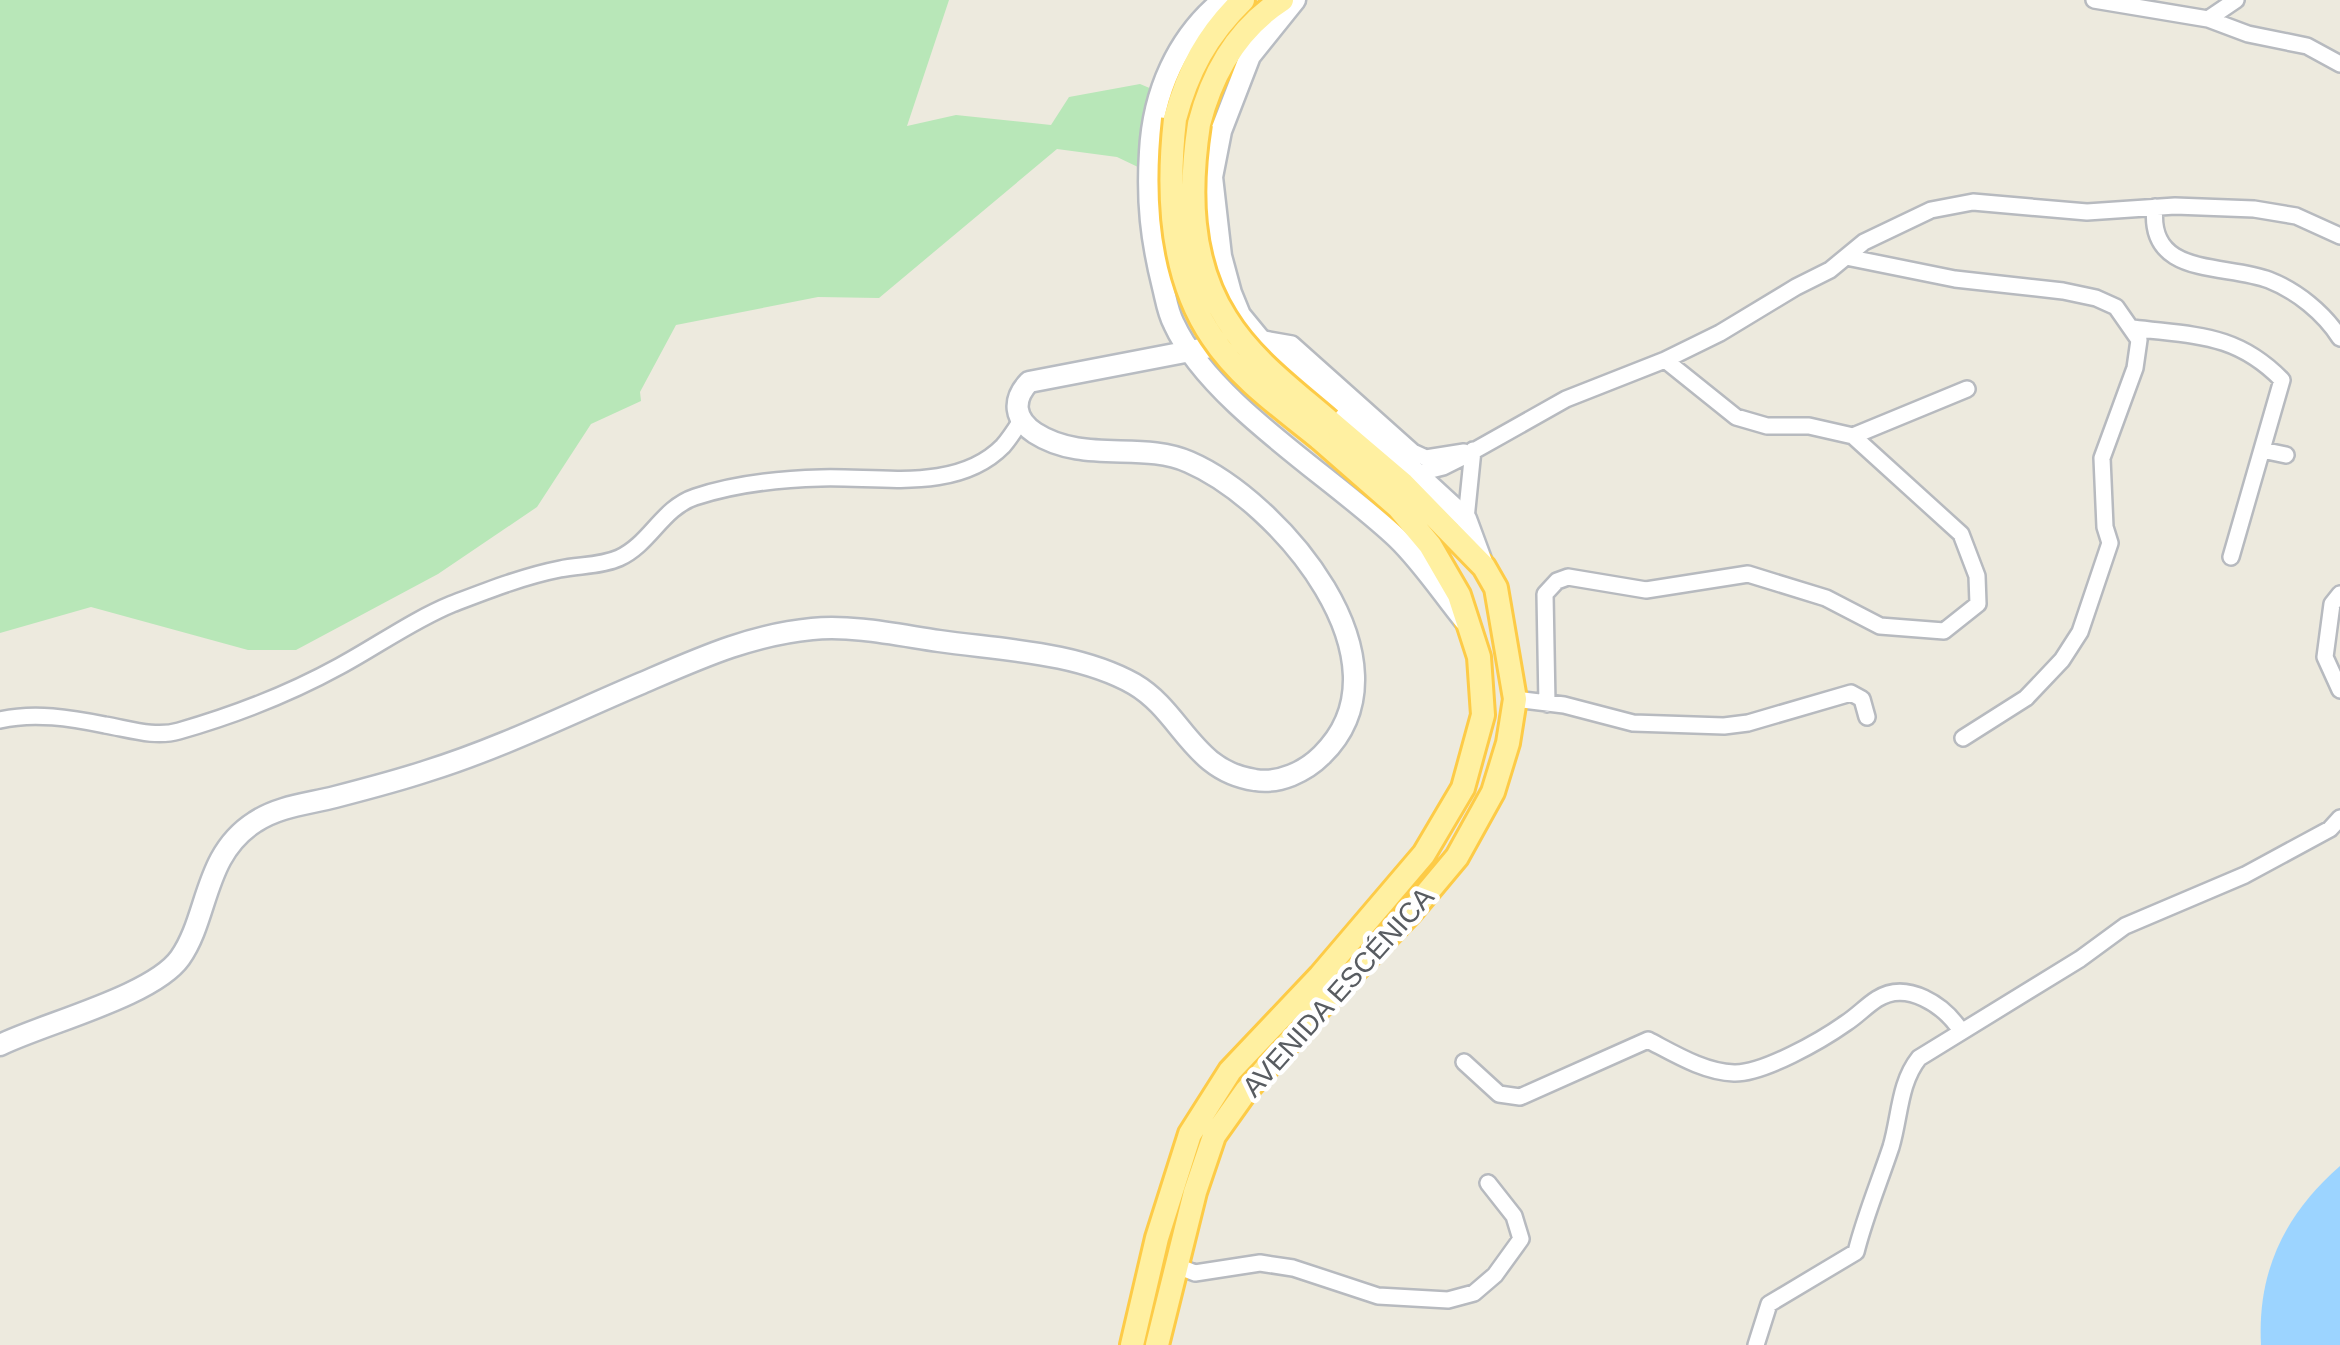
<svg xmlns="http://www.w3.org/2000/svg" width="2340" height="1345" font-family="Helvetica,sans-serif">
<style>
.green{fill:#b8e7b8}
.water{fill:#9cd4ff}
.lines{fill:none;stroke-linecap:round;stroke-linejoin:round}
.street-casing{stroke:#b7babf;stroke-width:20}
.secondary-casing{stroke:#b8bcc2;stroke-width:25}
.primary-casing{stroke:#fdcb47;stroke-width:28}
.street{stroke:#fff;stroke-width:15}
.secondary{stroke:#fff;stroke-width:20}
.primary{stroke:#fff0a1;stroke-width:22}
.primary-bridge-casing{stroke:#fdcb47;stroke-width:28;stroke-linecap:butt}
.primary-bridge{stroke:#fff0a1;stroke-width:22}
.labels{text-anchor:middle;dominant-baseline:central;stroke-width:9;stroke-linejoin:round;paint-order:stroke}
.street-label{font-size:28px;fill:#585c61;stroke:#fff}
</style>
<rect width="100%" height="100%" fill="#edeade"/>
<path class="green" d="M 0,0 L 949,0 L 907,126 L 956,115 L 1051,125 L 1069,97 L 1140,84 L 1171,97 L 1161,178 L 1117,157 L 1057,149 L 879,298 L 818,297 L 676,325 L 640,392 L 641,401 L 591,424 L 537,507 L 438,574 L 296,650 L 248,650 L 91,607 L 0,633 Z"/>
<path class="water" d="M 2340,1166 L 2340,1345 L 2261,1345 C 2257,1271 2285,1214 2340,1166 Z"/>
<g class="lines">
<defs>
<path id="street" d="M 2094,0 L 2208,19 L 2248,34 L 2307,46 L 2340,64
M 2208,19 L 2236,0
M 2155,207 C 2147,278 2225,263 2269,280 C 2297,291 2324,313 2340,338
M 1846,257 L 1955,279 L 2063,291 L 2096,298 L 2116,307 L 2139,340 L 2135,368 L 2102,458 L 2105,527 L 2110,543 L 2080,632 L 2062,660 L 2026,698 L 1963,738
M 2133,328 C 2195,336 2236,333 2282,380 L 2231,557
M 1258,338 L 1292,344 L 1413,452 L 1426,458 L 1464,452
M 1853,436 L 1967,389
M 2262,450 L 2286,455
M 1419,473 L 1443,467 L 1463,457 L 1566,399 L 1665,360 L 1720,333 L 1796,287 L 1830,270 L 1864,242 L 1931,210 L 1973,202 L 2087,212 L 2175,206 L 2254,209 L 2296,216 L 2340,236
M 1466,519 L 1473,450
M 2340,594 L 2332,604 L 2325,657 L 2340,690
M 1515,699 L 1564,705 L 1633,723 L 1724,726 L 1748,723 L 1851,693 L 1862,699 L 1867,717
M 1547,704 L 1545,594 L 1557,581 L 1568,577 L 1646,590 L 1748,574 L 1826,598 L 1880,626 L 1944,631 L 1978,604 L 1977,576 L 1961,534 L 1853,436 L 1809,426 L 1767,426 L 1736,417 L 1665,360
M 0,720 C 34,712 71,718 105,725 C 129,729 155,738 179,731 C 235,715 289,694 340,666 C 377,646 413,620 452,604 C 486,591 524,576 560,569 C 579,565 601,566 619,558 C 650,544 662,508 695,497 C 734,484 781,479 821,478 C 879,476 957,493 1003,446 C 1009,439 1015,430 1020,422
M 1464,1062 L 1499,1094 L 1520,1097 L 1648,1040 C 1675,1054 1704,1072 1734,1073 C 1763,1074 1822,1040 1846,1023 C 1857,1016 1866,1006 1877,999 C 1907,980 1944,1005 1961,1031
M 1177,1266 L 1195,1273 L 1260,1263 L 1293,1268 L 1378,1296 L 1448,1300 L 1474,1293 L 1495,1275 L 1521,1239 L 1514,1216 L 1488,1183
M 1756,1345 L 1769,1304 L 1856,1252 C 1865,1216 1879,1183 1891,1147 C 1900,1117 1899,1083 1919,1058 L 2080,959 L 2125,926 L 2245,875 L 2330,829 L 2340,818"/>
<path id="secondary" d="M 1223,0 C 1177,37 1153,93 1150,152 C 1147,202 1151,239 1163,287 C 1166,299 1168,313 1174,324 C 1210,403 1333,477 1397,538 C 1422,562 1443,594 1465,621
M 1295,0 L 1250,56 L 1221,131 L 1212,177 L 1221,256 L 1231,293 L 1240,315 L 1263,343 L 1329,393 L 1466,519 L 1483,565
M 0,1045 C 45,1023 153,996 180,958 C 209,917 203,855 255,822 C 279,806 308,804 335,797 C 366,789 397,781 427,771 C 501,748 571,713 642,683 C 700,658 750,635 812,629 C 853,625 898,635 939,641 C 1002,650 1077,652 1134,684 C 1182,712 1192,771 1255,780 C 1279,784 1305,772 1322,755 C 1417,662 1279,501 1189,462 C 1142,441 1083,464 1035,433 C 1014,419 1012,400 1029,382 L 1258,338"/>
<path id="primary" d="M 1175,119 C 1188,71 1207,35 1243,0
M 1199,124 C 1212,73 1237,29 1282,0
M 1132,1345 L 1157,1238 L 1190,1134 L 1230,1071 L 1320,976 L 1424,854 L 1463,788 L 1483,715 L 1479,657 L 1459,595 L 1430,545 L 1398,507 L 1319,438
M 1157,1345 L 1195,1192 L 1214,1136 L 1246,1091 L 1321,1006 L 1411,912 L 1457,857 L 1493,792 L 1508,743 L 1515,699 L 1496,588 L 1484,567 L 1403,484 L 1329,421"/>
</defs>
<use href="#street" class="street-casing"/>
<use href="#secondary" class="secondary-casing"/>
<use href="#primary" class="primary-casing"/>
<use href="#street" class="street"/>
<use href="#secondary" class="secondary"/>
<use href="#primary" class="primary"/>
<defs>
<path id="primary-bridge" d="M 1175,119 C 1167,191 1169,274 1212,337 C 1239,378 1282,408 1319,438
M 1199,124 C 1189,189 1189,260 1226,318 C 1251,359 1293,390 1329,421"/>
</defs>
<use href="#primary-bridge" class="primary-bridge-casing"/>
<use href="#primary-bridge" class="primary-bridge"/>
</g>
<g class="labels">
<g class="street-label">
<text transform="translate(1338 992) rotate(-48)">AVENIDA ESCÉNICA</text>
</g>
</g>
</svg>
